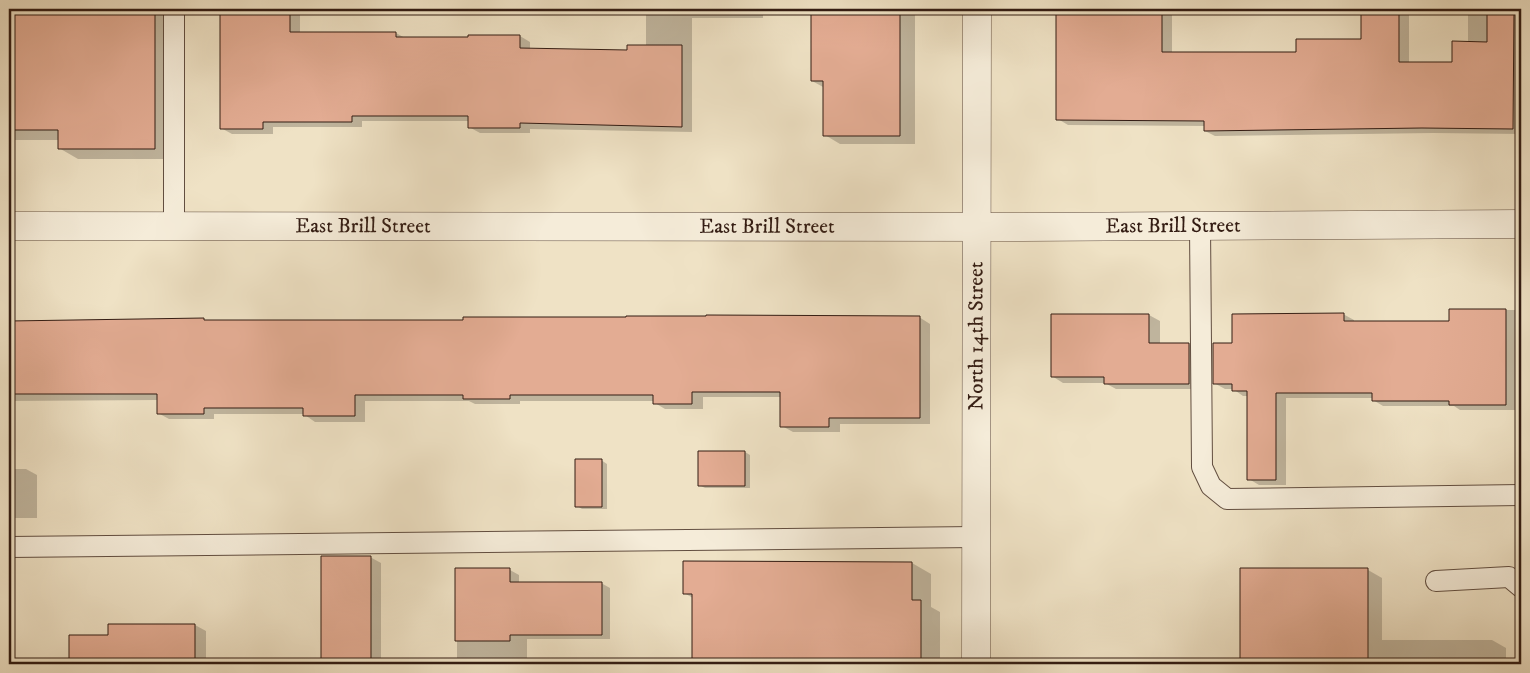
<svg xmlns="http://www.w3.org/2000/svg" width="1530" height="673" font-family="'IM FELL DW Pica',serif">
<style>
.shadow{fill:#0003}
.building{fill:#e3ac93;stroke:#331c13}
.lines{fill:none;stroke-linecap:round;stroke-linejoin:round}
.lane-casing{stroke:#624e40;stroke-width:22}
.street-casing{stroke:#624e40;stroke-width:29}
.lane{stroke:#f5ecd9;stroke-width:20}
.street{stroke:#f5ecd9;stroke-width:28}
.labels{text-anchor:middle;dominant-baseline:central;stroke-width:4.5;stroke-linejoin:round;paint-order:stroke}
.street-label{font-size:21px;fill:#331c13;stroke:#f5ecd9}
</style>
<rect width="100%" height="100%" fill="#efe2c5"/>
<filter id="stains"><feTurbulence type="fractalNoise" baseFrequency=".004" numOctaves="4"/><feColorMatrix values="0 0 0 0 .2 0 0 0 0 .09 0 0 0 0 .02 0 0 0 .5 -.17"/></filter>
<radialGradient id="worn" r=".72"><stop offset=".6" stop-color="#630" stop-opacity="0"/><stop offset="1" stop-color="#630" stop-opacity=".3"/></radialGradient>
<path class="shadow" d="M 9,9 L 173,9 L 173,159 L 78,159 L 59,148 L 59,140 L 9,140 Z
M 221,9 L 300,9 L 300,33 L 396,33 L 405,38 L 520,36 L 530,42 L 530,50 L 628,51 L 646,46 L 646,9 L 763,9 L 763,18 L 692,18 L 692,132 L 530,129 L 530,133 L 480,133 L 469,127 L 469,121 L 362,121 L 362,127 L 273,127 L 273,134 L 232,134 L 221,128 Z
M 813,9 L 915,9 L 915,144 L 840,144 L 825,135 L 825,88 L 812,81 Z
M 1058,9 L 1172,9 L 1172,53 L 1298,53 L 1362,41 L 1362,9 L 1409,9 L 1409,63 L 1454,63 L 1468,43 L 1468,9 L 1521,9 L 1521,134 L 1433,133 L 1215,136 L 1205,131 L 1205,126 L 1068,125 L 1058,119 Z
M 1450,310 L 1521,310 L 1521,410 L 1460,410 L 1454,406 L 1383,406 L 1373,400 L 1373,398 L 1286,398 L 1286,485 L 1259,485 L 1249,479 L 1249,396 L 1243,396 L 1233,389 L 1225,389 L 1214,383 L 1233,344 L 1343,314 L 1354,320 L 1354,322 L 1450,322 Z
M 1149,315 L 1160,321 L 1160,344 L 1189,344 L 1200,350 L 1200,389 L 1116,389 L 1105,383 L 1063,383 L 1052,376 Z
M 919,317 L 930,324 L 930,424 L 840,424 L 840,432 L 793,432 L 782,426 L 782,397 L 703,397 L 703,409 L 665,409 L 655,403 L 655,401 L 520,401 L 520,404 L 475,404 L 469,401 L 365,401 L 365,422 L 315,422 L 305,415 L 305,414 L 214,414 L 214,419 L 169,419 L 158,413 L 158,400 L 9,401 L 9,322 L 204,320 L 206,321 L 464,321 Z
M 745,452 L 750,455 L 750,488 L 705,488 L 699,485 Z
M 601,460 L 607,464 L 607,509 L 582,509 L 577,506 Z
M 9,469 L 26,469 L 37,475 L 37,518 L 9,518 Z
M 370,557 L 381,563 L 381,664 L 329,664 L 322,660 Z
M 912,563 L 931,574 L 931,607 L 940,612 L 940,664 L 693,664 L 693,598 L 684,593 Z
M 457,570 L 510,570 L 519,575 L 519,583 L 601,583 L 610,588 L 610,639 L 527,639 L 527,664 L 389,664 L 389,660 L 457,660 Z
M 1242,570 L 1368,570 L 1382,578 L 1382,640 L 1492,640 L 1506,648 L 1506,664 L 1242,664 Z
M 195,625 L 206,631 L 206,664 L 70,664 L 70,636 L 109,636 Z"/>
<path class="building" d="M 9,9 L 155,9 L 155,149 L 58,149 L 58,130 L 9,130 Z
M 220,9 L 290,9 L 290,32 L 396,32 L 396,37 L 468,37 L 468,35 L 520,35 L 520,48 L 627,50 L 627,45 L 682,45 L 682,127 L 520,123 L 520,128 L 468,128 L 468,116 L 352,116 L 352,122 L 263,122 L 263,129 L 220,129 Z
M 811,9 L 900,9 L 900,136 L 823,136 L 823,81 L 811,81 Z
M 1056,9 L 1162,9 L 1162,52 L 1296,52 L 1296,39 L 1361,39 L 1361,9 L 1399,9 L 1399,62 L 1452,62 L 1452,41 L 1487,42 L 1487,9 L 1514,9 L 1513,129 L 1422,128 L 1204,131 L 1204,121 L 1056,120 Z
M 1449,309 L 1506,309 L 1506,405 L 1449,405 L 1449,401 L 1372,401 L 1372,393 L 1276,393 L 1276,480 L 1247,480 L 1247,391 L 1232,391 L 1232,384 L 1213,384 L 1213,343 L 1232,343 L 1232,314 L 1344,313 L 1344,321 L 1449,321 Z
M 1051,314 L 1149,314 L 1149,343 L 1189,343 L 1189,384 L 1104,384 L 1104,377 L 1051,377 Z
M 706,315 L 920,316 L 920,418 L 829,418 L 829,427 L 780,427 L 780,392 L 692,392 L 692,404 L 653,404 L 653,395 L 510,395 L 510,399 L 463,399 L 463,395 L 355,395 L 355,416 L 303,416 L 303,408 L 204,408 L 204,414 L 157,414 L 157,394 L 9,394 L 9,321 L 204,318 L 204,320 L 463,320 L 463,317 L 626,317 L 626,316 L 706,316 Z
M 698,451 L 745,451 L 745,486 L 698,486 Z
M 575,459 L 602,459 L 602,507 L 575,507 Z
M 321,556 L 371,556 L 371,661 L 321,661 Z
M 683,561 L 912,562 L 912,600 L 921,600 L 921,664 L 692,664 L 692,594 L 683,594 Z
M 455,568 L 510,568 L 510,582 L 602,582 L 602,635 L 510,635 L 510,641 L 455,641 Z
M 1240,568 L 1368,568 L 1368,664 L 1240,664 Z
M 108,624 L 195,624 L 195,664 L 69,664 L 69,635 L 108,635 Z"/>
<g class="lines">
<defs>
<path id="lane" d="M 174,9 L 174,226
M 1200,226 L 1202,467 L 1211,486 L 1227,499 L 1521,495
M 9,547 L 976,537
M 1436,581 L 1509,577 L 1521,587"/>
<g id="street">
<path id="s1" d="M 15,226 L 1023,227 L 1521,224"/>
<path id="s2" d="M 976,664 L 977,9"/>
</g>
</defs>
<use href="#lane" class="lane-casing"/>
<use href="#street" class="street-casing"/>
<use href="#lane" class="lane"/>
<use href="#street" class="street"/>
</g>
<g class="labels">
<g class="street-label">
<text stroke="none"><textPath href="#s1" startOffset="348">East Brill Street</textPath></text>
<text stroke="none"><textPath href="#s1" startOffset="1158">East Brill Street</textPath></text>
<text stroke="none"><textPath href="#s1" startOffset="752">East Brill Street</textPath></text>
<text stroke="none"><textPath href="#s2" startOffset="328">North 14th Street</textPath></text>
</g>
</g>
<rect width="1530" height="673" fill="none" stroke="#efe2c5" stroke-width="30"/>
<rect x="10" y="10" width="1510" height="653" fill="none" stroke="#331c13" stroke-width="2.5"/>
<rect x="15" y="15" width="1500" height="643" fill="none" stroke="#331c13"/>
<rect width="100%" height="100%" filter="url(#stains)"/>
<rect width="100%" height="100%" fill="url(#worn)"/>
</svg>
